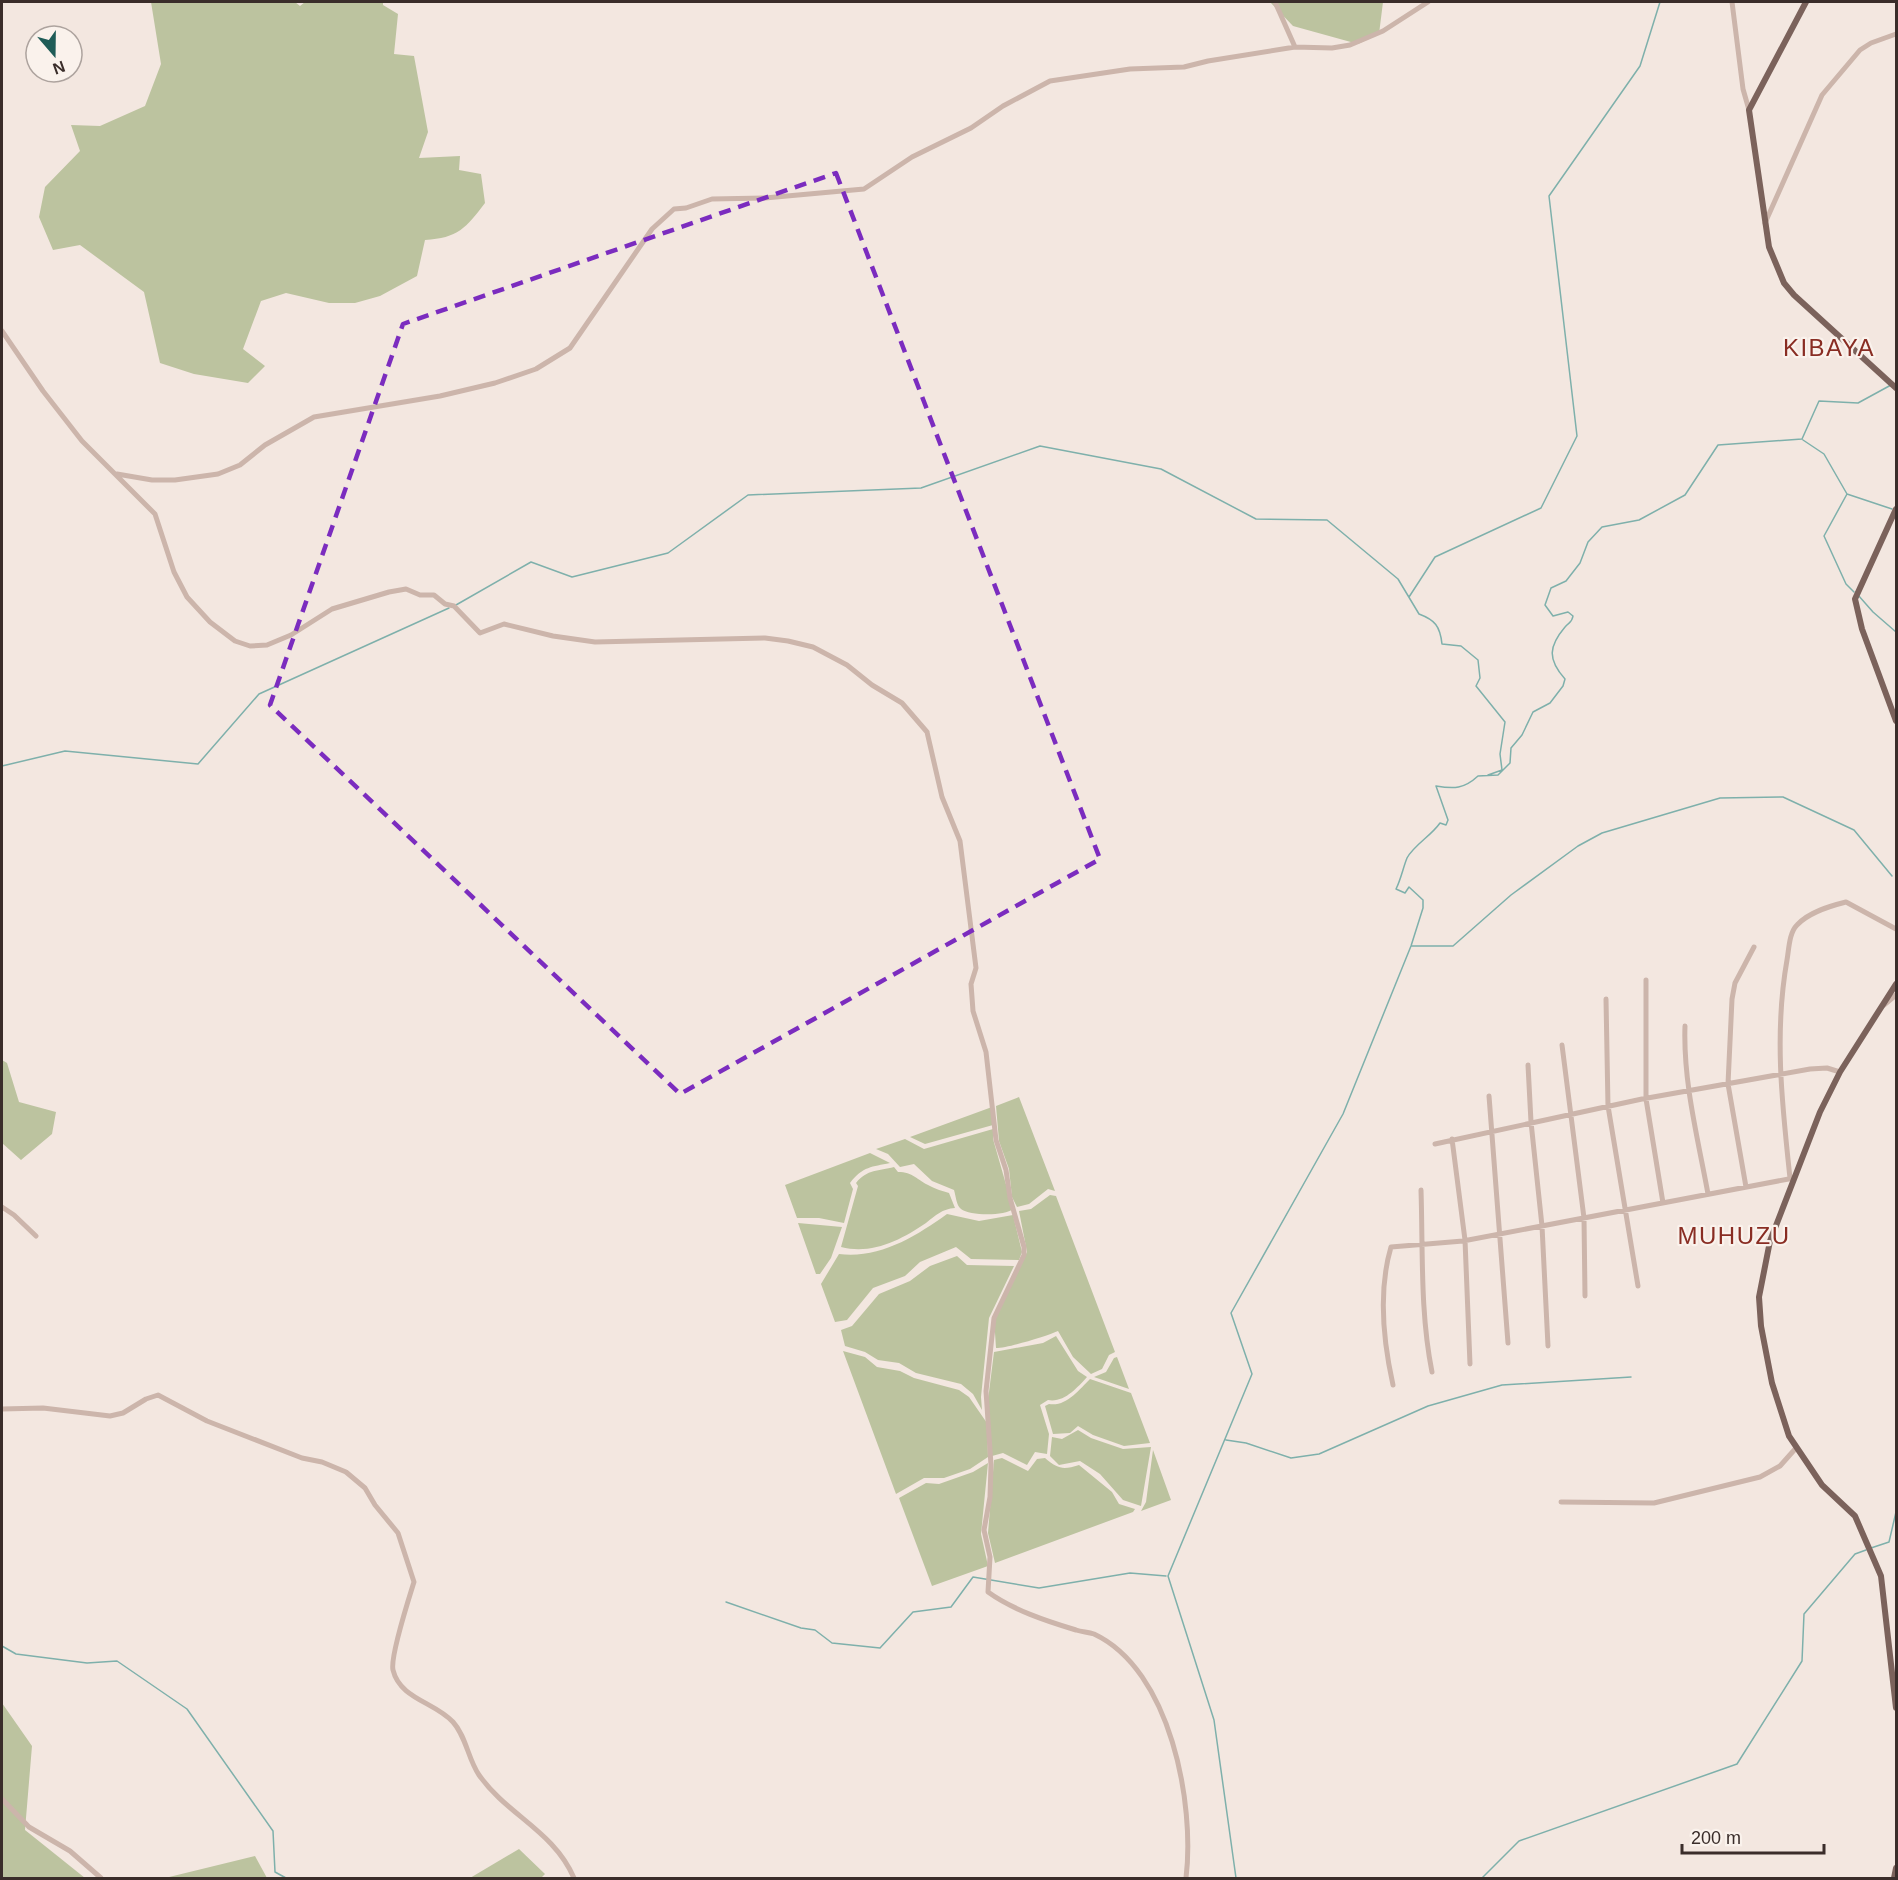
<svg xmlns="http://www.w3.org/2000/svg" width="1898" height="1880" font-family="Helvetica,sans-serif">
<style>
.green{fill:#bcc39f}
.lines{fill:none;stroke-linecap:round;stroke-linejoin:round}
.stream{stroke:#7eb0ab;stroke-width:1.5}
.minor{stroke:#ccb5ab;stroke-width:5}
.major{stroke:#7b625b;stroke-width:6}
.marked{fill:none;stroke:#7b2cbf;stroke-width:4.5;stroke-dasharray:12 8;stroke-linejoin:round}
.labels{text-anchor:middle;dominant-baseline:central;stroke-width:4.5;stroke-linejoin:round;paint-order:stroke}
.quarter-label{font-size:24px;letter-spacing:1.5px;fill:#892d23;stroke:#faf2ec}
</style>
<rect width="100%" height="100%" fill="#f3e7e0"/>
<path class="green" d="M 151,2 L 295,2 L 300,6 L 305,2 L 383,2 L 383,5 L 398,14 L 394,54 L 414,56 L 428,132 L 419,158 L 460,156 L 459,170 L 481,174 L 485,203 C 466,228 458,238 425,240 L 417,276 L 380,296 L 355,303 L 329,303 L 286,293 L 261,301 L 243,349 L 265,366 L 248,383 L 194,374 L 160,363 L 144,292 L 80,245 L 53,250 L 39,217 L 45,187 L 80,151 L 71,125 L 100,126 L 145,106 L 161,64 Z
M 1270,2 L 1383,2 L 1379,34 L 1358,44 L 1293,26 Z
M 2,1060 L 7,1063 L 19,1102 L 56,1112 L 52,1134 L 21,1160 L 2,1143 Z
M 1019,1097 L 1055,1191 L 1048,1189 L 1029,1204 L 1017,1207 L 1012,1197 L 1009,1169 L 999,1141 L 996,1106 Z
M 992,1107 L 993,1125 L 925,1144 L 910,1137 Z
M 993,1129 L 993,1139 L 1013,1209 C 1005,1216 970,1216 961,1209 C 956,1205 956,1196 954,1190 L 932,1181 L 914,1164 L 900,1167 L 888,1154 L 876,1149 L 905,1139 L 924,1149 Z
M 870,1153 L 890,1163 C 872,1167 863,1166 850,1183 L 853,1189 L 844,1223 L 819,1218 L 797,1218 L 785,1185 Z
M 894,1167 L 898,1172 C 913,1172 917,1180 930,1186 C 935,1189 943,1191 949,1193 L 955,1208 C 942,1209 936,1215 926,1223 C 901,1240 872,1255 841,1247 L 858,1186 L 856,1183 C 867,1169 879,1171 894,1167 Z
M 1050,1195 L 1056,1196 L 1115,1352 L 1109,1355 L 1102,1369 L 1091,1374 L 1073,1357 L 1058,1331 C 1047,1336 1008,1348 996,1348 L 994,1318 L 1027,1252 L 1019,1211 L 1031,1209 Z
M 947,1214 L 979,1221 L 1013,1215 L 1022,1252 L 1019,1260 L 971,1259 L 956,1247 L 920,1262 L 905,1276 L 873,1288 L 847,1320 L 835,1322 L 821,1284 L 839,1254 C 879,1259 915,1237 947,1214 Z
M 798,1223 L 842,1227 L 831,1258 L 820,1274 L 816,1274 Z
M 957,1256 L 967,1265 L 1014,1266 L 989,1318 L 981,1397 L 982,1410 L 973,1394 L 961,1384 L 916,1373 L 899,1363 L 878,1360 L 865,1352 L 845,1346 L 841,1330 L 852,1326 L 879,1294 L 910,1281 L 930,1266 Z
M 1056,1336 L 1078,1371 L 1087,1377 C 1077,1388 1064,1403 1048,1400 L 1040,1405 L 1049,1434 L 1047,1454 L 1035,1452 L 1027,1465 L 1003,1453 L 992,1456 L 988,1400 L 994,1352 L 1043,1343 Z
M 843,1351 L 865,1357 L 877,1367 L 900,1371 L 914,1378 L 959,1390 L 969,1397 L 987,1423 L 988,1457 L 970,1469 L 944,1478 L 924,1478 L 896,1494 Z
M 1117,1357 L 1129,1389 L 1094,1377 L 1106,1372 L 1114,1358 Z
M 1090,1379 L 1131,1393 L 1150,1443 L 1124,1446 L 1093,1435 L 1078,1426 L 1070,1433 L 1053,1434 L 1045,1406 L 1049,1404 C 1066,1407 1079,1390 1090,1379 Z
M 1078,1430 L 1091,1438 L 1123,1449 L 1151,1447 L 1141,1506 L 1123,1500 L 1100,1474 L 1080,1461 L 1059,1465 L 1050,1456 L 1052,1437 L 1062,1439 Z
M 1153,1450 L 1171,1500 L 1141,1511 L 1146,1502 Z
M 1002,1458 L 1028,1471 L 1037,1459 L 1045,1458 C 1058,1469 1063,1470 1079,1465 L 1112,1492 L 1119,1504 L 1135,1509 L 1133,1512 L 995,1563 L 988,1533 L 994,1460 Z
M 988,1463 L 981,1534 L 988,1566 L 932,1586 L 899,1498 L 926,1483 L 939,1484 L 973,1472 Z
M 2,1703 L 32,1746 L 25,1830 L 85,1878 L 2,1878 Z
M 519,1849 L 545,1874 L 541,1878 L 470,1878 Z
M 255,1856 L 267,1878 L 165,1878 Z"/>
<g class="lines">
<path class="stream" d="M 1803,440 L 1824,454 L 1847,494 L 1892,509
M 1847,494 L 1824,536 L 1846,584 L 1854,592
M 1858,595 L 1873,612 L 1896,632
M 1409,597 L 1435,557 L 1541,508 L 1577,436 L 1549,196 L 1640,66 L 1660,2
M 456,605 L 531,562 L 572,577 L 668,553 L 748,495 L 921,488 L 1040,446 L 1161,469 L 1256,519 L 1327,520 L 1398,579 L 1419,614 C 1435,620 1440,626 1442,644 L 1461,646 L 1478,660 L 1480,678 L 1476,686 L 1505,722 L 1500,754 L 1502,770 L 1488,775
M 2,766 L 65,751 L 198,764 L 259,694 L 449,608
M 1411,946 L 1453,946 L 1511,895 L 1578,846 L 1602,833 L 1720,798 L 1783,797 L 1854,830 L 1892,876
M 1226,1440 L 1246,1443 L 1291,1458 L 1319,1454 L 1428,1406 L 1502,1385 L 1631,1377
M 1871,1548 L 1889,1542 L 1896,1512
M 726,1602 L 801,1628 L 815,1630 L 832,1643 L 880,1648 L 913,1612 L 951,1607 L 973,1577 L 1039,1588 L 1130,1573 L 1166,1576
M 2,1646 L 16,1654 L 87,1663 L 117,1661 L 187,1709 L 273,1831 L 275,1872 L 286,1878
M 1236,1878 L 1214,1720 L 1168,1576 L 1252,1374 L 1231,1313 L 1343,1114 L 1411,946 L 1423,908 L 1423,900 L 1409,887 L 1405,893 L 1396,889 C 1401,879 1403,868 1407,858 C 1414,845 1431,836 1440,823 L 1446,825 L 1448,820 L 1436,786 C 1454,789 1464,789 1478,776 L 1498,775 L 1510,763 L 1511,748 L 1522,735 L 1533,712 L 1550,703 L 1563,686 L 1565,679 C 1547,659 1549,646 1565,627 C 1569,622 1572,623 1573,616 L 1568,612 L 1553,616 L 1545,605 L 1551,588 L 1566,581 L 1580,563 L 1588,542 L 1602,527 L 1639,520 L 1685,495 L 1718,445 L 1802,439 L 1819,401 L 1858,403 L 1891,385
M 1482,1878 L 1519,1841 L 1737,1764 L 1802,1661 L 1804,1614 L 1855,1554 L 1866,1550"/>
<path class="minor" d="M 1275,2 L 1295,47
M 1732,2 L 1743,89 L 1749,110
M 1765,223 L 1822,95 L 1860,50 L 1871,43 L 1896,34
M 2,331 L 43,391 L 82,441 L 155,514 L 174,572 L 187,597 L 210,622 L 235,641 L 250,646 L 267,645 L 291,635 L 332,609 L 389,592 L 406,589 L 420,595 L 434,595 L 445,604 L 454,606 L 480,633 L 504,624 L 553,636 L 595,642 L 765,638 L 788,641 L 813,647 L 847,665 L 872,685 L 902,703 L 927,732
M 117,474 L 152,480 L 175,480 L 218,474 L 240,465 L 265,445 L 314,417 L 440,396 L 495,383 L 536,369 L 570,348 L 652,229 L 674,209 L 686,208 L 712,199 L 765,198 L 864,189 L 912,157 L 971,128 L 1003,106 L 1050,81 L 1130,69 L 1184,67 L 1208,61 L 1295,47 L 1332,48 L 1350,45 L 1383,31 L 1428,2
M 927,732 L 942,797 L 960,841 L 976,968 L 971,984 L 973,1011 L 986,1052 L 996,1140 L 1006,1170 L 1010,1198 L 1024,1247 L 1024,1255 L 994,1318 L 986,1391 L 991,1465 L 990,1497 L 984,1530 L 990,1557 L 988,1592 C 1013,1610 1046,1621 1076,1630 C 1082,1632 1088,1632 1094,1634 C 1171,1670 1195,1804 1186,1878
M 1646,980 L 1646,1099 L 1663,1203
M 1606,999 L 1608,1106 L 1638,1286
M 1884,1005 L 1896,995
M 1685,1026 C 1683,1082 1698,1139 1708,1194
M 1562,1045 L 1584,1218 L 1585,1296
M 1528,1065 L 1531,1122 L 1542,1226 L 1548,1346
M 1489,1096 L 1508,1343
M 1452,1139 L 1465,1240 L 1470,1364
M 1435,1144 L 1642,1099 L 1810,1069 L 1827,1068 L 1840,1072
M 1790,1178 C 1782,1104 1774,1033 1787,960 C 1789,949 1789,933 1797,925 C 1809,912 1830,906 1846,902 L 1896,929
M 1746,1187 L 1728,1084 L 1732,999 L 1735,983 L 1754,947
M 1421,1190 C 1423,1251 1420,1312 1432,1372
M 2,1207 L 14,1215 L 36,1236
M 1393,1385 C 1383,1340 1378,1291 1391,1247 L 1463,1241 L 1794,1178
M 2,1409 L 43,1408 L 110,1416 L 123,1413 L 146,1399 L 158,1395 L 207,1421 L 302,1458 L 322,1462 L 346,1472 L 365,1488 L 375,1505 L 398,1533 L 414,1582 C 409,1598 390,1657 393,1670 C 400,1699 435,1702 453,1722 C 466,1736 468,1759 479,1775 C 507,1815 554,1831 574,1878
M 1561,1502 L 1654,1503 L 1760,1477 L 1780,1466 L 1796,1448
M 2,1799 L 29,1827 L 70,1851 L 101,1878"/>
<path class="major" d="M 1806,2 L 1749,110 L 1769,247 L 1784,283 L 1794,295 L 1896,388
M 1896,509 L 1855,599 L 1862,629 L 1896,721
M 1896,984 L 1840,1072 L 1820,1112 L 1770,1241 L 1759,1297 L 1761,1326 L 1772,1383 L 1789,1436 L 1822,1485 L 1855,1516 L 1881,1576 L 1896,1708
M 1894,1878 L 1896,1868"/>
</g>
<path class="marked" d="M 836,173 L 1100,859 L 680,1094 L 270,705 L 403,324 Z"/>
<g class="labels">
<g class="quarter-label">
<text x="1829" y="347">KIBAYA</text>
<text x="1734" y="1235">MUHUZU</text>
</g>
</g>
<rect width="1898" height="1880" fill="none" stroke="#3a2d2a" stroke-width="6"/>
<g transform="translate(54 54) rotate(160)"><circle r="28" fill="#faf2ec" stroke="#ada39e" stroke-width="1.5"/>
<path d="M0-4.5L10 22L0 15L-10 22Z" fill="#1f5c57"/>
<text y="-9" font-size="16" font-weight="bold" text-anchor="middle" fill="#3a2d2a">N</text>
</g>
<path d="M1682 1844v9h142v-9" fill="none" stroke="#3a2d2a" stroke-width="3"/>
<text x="1691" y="1844" font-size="18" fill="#3a2d2a" stroke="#faf2ec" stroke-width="4.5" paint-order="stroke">200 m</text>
</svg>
